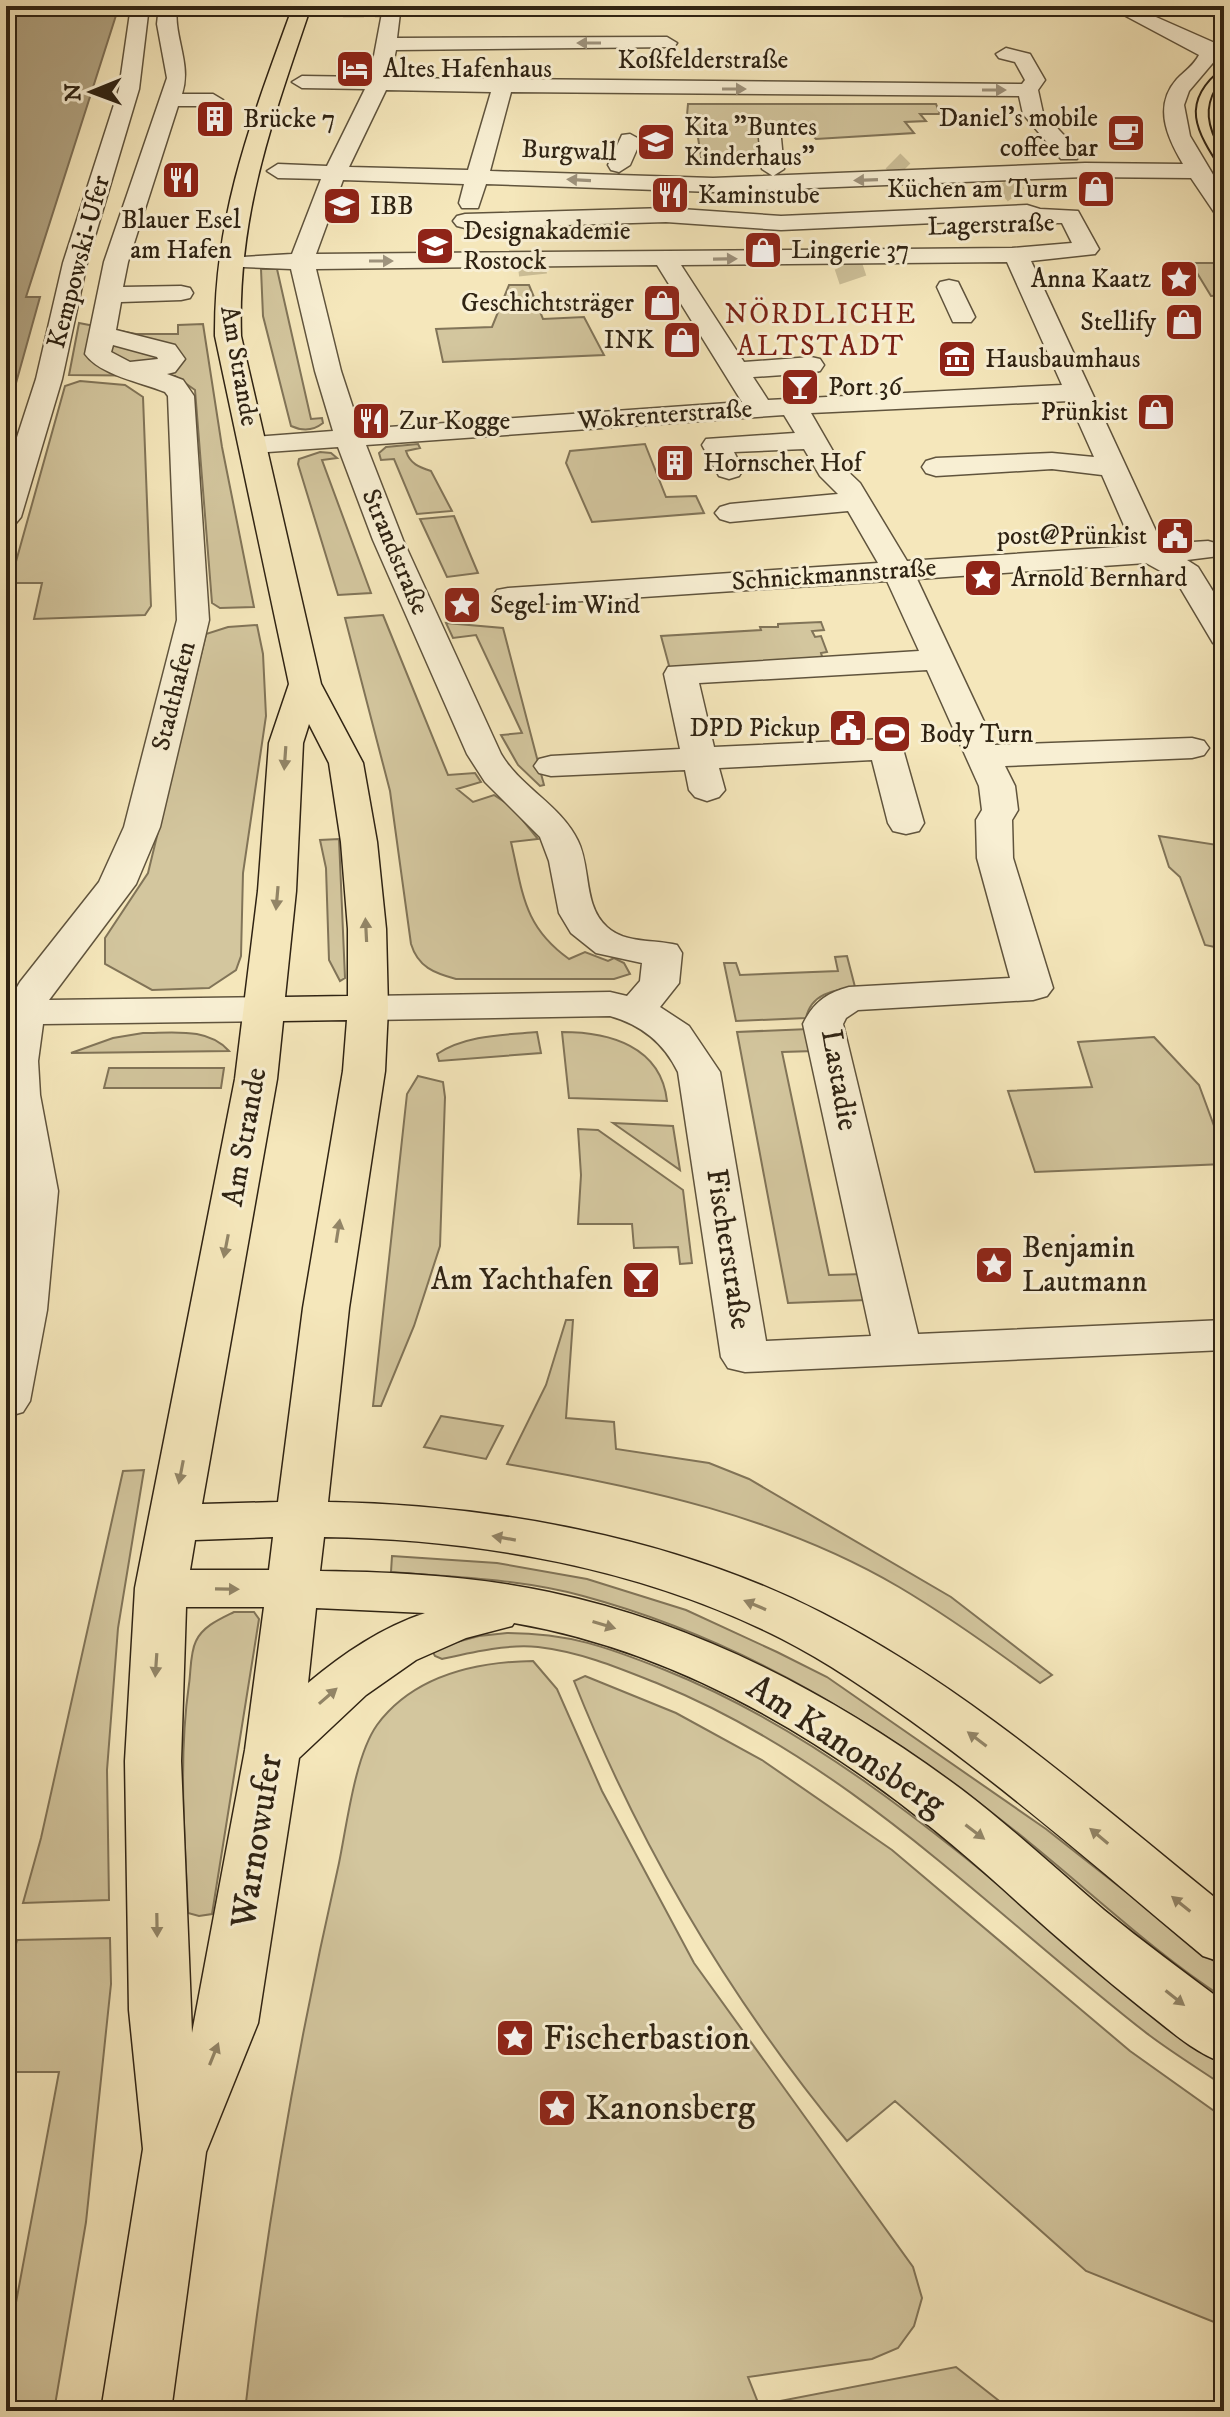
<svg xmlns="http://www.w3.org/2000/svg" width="1230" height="2417" font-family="'IM FELL DW Pica',serif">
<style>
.green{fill:#d3c69e;stroke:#817458;stroke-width:2}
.water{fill:#b2a482;stroke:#7e7056;stroke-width:2}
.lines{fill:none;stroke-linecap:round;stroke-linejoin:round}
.minor-tunnel-far1{stroke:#cdc099;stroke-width:21;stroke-dasharray:21 11;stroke-linecap:butt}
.minor-tunnel{stroke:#cdc099;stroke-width:28;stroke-dasharray:28 14;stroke-linecap:butt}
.minor-casing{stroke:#60543d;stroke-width:3}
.major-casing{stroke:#2f2313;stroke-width:3}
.minor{fill:#f8efd3;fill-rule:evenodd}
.major{fill:#f5e7bb;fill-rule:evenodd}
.tram{stroke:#2f2313;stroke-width:2}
.oneway{fill:#9e937d}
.oneway2{fill:#928567}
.labels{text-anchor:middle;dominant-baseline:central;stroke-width:6;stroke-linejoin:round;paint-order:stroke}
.far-street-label{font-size:26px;fill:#2f2313;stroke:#f8efd3}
.far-poi-label{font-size:26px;fill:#2f2313;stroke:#f8efd3;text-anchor:start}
.far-quarter-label{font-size:28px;letter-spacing:2px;fill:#7a1f14;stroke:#f8efd3}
.street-label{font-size:30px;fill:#2f2313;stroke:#f8efd3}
.poi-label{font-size:30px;fill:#2f2313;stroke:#f8efd3;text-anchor:start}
.near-street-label{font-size:36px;fill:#2f2313;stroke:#f8efd3}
.near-poi-label{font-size:36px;fill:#2f2313;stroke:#f8efd3;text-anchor:start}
</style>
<rect width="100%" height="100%" fill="#f5e7bb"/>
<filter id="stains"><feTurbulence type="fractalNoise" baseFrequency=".0025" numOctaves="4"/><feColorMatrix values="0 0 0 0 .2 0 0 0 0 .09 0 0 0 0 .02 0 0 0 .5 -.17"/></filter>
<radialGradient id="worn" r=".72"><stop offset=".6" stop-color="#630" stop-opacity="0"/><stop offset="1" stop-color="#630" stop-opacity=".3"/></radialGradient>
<path class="green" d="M 688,104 L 936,104 L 940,114 L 920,114 L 926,121 L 905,122 L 914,133 L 816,139 L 802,125 L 761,125 L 767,157 L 701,157 L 695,118 L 687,115 Z
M 1191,263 L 1217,263 L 1224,273 L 1224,295 L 1211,296 Z
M 261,269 L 277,269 L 311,419 L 322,418 L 323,423 C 313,431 302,431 291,426 L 263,316 Z
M 509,285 L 529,285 L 543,319 L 584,317 L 604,355 L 443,362 L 436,329 L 492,327 Z
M 79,323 L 136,334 L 178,334 L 178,325 L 203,324 L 222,447 L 254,607 L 220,608 L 212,603 L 195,390 L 175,376 L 69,375 Z
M 80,381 L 125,385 L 143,397 L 151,606 L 145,615 L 34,619 L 42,583 L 10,583 L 65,386 Z
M 418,444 L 420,448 L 406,451 C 410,464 419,467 431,471 L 452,511 L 417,514 L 394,459 L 381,460 L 379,453 L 386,447 Z
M 645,444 L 666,497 L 696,496 L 704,513 L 592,522 L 566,463 L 570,451 Z
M 320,452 L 331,453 L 337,458 L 322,460 L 371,593 L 338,595 L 298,464 L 299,459 Z
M 454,516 L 478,573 L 447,577 L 420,519 Z
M 383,615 L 448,775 L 475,773 L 481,782 L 457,789 L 473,802 L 494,795 L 512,807 L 538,839 L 511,842 C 523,893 523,926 569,959 L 585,952 L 608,961 L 614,958 L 624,963 L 630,974 L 614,979 L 456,979 C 434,973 418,967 411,944 L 390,791 L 345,618 Z
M 821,622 L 824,630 L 812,631 L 815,637 L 821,636 L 827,652 L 821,653 L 825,666 L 671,673 L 661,636 L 761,630 L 760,627 L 778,627 L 778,624 Z
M 446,623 L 503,628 L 544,785 L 540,786 L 518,765 L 501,735 L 522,733 L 476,635 L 453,638 Z
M 257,625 L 263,654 L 266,716 L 243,873 L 241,956 L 236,970 L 209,988 L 152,990 L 105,964 L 105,938 L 148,873 L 206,634 L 228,627 Z
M 1159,836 L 1224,846 L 1224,949 L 1205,945 L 1180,877 L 1169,867 Z
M 339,839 L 345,978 L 340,981 L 329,960 L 326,868 L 320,840 Z
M 847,956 L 855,987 C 833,990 811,994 806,1018 L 736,1021 L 724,963 L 736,963 L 740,975 L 838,971 L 835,957 Z
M 809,1029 L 814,1051 L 782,1052 L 829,1275 L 864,1274 L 866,1300 L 788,1303 L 737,1032 Z
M 537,1032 L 541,1053 L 439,1061 L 437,1054 C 466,1035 503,1035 537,1032 Z
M 562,1032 C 609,1032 661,1046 667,1101 L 569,1098 Z
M 143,1033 C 173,1033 208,1027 229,1051 L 71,1053 L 113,1038 Z
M 1154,1037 L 1199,1085 L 1224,1153 L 1224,1164 L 1035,1172 L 1008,1091 L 1092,1087 L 1078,1042 Z
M 109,1068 L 224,1068 L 221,1088 L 104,1088 Z
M 418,1076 L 443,1082 L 445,1097 L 440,1246 L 414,1326 L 381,1406 L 373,1406 L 407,1094 Z
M 613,1123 L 673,1126 L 680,1170 Z
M 578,1129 L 598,1130 L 683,1190 L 692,1263 L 680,1264 L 678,1247 L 634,1248 L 632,1224 L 578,1224 L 581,1175 Z
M 566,1320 L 573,1320 L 566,1418 L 614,1422 L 616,1449 L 709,1463 L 749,1479 L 951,1597 L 1052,1675 L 1040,1683 C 994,1649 948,1616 899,1587 C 780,1517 642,1487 507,1464 L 546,1385 Z
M 441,1416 L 503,1426 L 486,1459 L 424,1447 Z
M 144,1470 L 118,1628 L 107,1770 L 109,1900 L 23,1903 L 41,1838 L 123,1471 Z
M 392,1556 L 497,1563 L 587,1579 L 686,1610 L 777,1652 L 827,1677 L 1046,1829 L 1224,1969 L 1224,1998 C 1155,1953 1094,1895 1030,1843 C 897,1734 750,1641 583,1596 C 521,1579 454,1577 391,1572 Z
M 234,1612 L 254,1612 L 259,1619 L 212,1914 L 199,1916 L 188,1913 C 185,1837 178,1761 189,1684 C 191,1671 190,1653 196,1641 C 203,1626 220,1619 234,1612 Z
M 507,1633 C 569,1633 607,1647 665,1670 C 880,1756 1038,1932 1224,2064 L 1224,2086 C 1199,2069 1173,2053 1149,2035 C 988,1910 852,1763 659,1684 C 619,1668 581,1652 538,1647 C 506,1644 473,1652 442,1659 L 435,1656 L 431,1649 L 479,1636 Z
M 533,1661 L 557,1689 L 602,1791 L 694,1963 L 913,2267 L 922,2298 L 914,2326 L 898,2348 L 872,2359 L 748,2377 L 759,2405 L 956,2367 L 1012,2411 L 245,2411 C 266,2227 298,2044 339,1863 C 347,1824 355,1756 377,1725 C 414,1675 475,1662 533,1661 Z
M 585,1676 L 676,1713 L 762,1760 L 892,1850 L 1130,2051 L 1224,2118 L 1224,2326 L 1086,2271 L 895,2101 L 847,2141 C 731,2001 641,1850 574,1681 Z
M 110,1938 L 111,1984 L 86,2222 L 54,2411 L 6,2411 L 6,2356 L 59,2072 L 6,2072 L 6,1983 L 17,1940 Z"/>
<path class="water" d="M 6,6 L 119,6 L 26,297 L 40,297 L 6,419 Z"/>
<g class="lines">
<path class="minor-tunnel-far1" d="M 343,7 L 381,7
M 893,161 L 903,171
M 1005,181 L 1016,195
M 847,263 L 849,267"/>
<path class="minor-tunnel" d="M 848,265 L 853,280
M 532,266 L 533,275"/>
<defs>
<path id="minor" d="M 131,6 L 149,6 L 139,89 L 87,263 L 62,379 L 21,517 L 16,523 L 6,526 L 6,471 L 36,379 L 63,263 L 119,89 Z
M 159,6 L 177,6 C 173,37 192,63 182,94 L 213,94 L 223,100 L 213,106 L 178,106 L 128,262 L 123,287 L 181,286 L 190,288 L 193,293 L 190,298 L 181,300 L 121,302 L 116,330 L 175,345 L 185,359 L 175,372 L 167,374 L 183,380 L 194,396 L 209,620 L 160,827 L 136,884 L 49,1000 L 266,997 L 280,1001 L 286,1009 L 280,1017 L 266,1021 L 43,1024 L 38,1061 L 40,1095 L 58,1191 L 47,1310 L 30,1401 L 23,1412 L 6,1417 L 6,1264 L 14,1191 L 6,1142 L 6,1001 L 9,1001 L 20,982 L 99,882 L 124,827 L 177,620 L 168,396 L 165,392 C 140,382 100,375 85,354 L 104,262 L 167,78 L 157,24 ZM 113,345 L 157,357 L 158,359 L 130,362 L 111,352 Z
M 352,6 L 350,11 L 328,11 L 326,7 Z
M 619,6 L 610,12 L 400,13 L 397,38 L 667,37 L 677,43 L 674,47 L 396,50 L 390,78 L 1022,84 L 1025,80 L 1015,62 L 999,58 L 996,54 L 1006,48 L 1030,54 L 1045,80 L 1038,90 L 1043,113 L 1077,149 L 1080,154 L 1077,159 L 1061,159 L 1023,114 L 1019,96 L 511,92 L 490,171 L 713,178 L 1085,163 L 1183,164 C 1167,137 1153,106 1177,79 C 1185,71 1194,65 1199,55 L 1107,6 L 1131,6 L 1224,47 L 1224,60 L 1217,58 L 1189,91 L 1184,105 L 1190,136 L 1224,193 L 1224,217 L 1216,215 L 1191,178 L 1085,177 L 713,192 L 486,184 L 478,208 L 462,208 L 459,203 L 464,184 L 343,180 L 316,254 L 1012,248 L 1072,243 L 1062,223 L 1037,223 L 1024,219 L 781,230 L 666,222 L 465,228 L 457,226 L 453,221 L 457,216 L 465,214 L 666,208 L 781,216 L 1027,205 L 1040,209 L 1078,211 L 1099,249 L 1095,254 L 1031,261 L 1162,544 L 1208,541 L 1219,544 L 1223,550 L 1219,556 L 1187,560 L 1198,567 L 1224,609 L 1224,646 L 1213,643 L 1175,579 L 1146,563 L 917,579 L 995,745 L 1192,738 L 1204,741 L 1209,748 L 1204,755 L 1192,758 L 1005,766 L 1015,786 L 1018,810 L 1012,820 L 1013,858 L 1053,988 L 1047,996 L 1033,1000 L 858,1010 L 846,1018 L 843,1024 L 918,1334 L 1224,1320 L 1224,1350 L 745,1372 L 728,1368 L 721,1357 L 678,1072 C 664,1043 642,1025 610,1016 L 368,1020 L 354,1016 L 348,1008 L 354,1000 L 368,996 L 610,992 L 627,996 L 640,981 L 642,963 L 596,953 L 571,933 L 559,913 L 549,861 L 540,837 L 485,782 L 467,754 L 373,540 L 338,447 L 253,453 L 243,451 L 239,445 L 243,439 L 253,437 L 333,431 L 315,371 L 291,269 L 243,267 L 240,262 L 243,257 L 292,254 L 321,179 L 278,178 L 267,171 L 278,164 L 327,166 L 365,89 L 302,88 L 292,82 L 302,76 L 370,77 L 382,13 L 374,11 L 372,6 ZM 386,90 L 491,92 L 468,170 L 349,167 ZM 1007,262 L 1062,385 L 768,400 L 753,377 L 811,373 L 820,371 L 824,365 L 820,359 L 811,357 L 744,362 L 681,265 ZM 657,265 L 742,402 L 360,429 L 341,371 L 316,269 ZM 1069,401 L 1094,457 L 1052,453 L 936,458 L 926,461 L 922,467 L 926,473 L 936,476 L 1052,469 L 1102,475 L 1133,546 L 907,561 L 860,483 L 841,465 L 811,413 ZM 784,415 L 795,433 L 706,439 L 702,445 L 719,476 L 729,479 L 739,476 L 743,470 L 734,452 L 804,449 L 820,476 L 838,494 L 730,504 L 720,507 L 715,513 L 720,519 L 730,522 L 848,511 L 878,563 L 508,588 L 497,590 L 492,597 L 497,604 L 508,606 L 887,581 L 919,651 L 668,667 L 664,674 L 680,749 L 551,756 L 539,759 L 534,766 L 539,773 L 551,776 L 685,770 L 689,790 L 695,797 L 707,801 L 719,797 L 725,790 L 719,768 L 872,760 L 888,823 L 893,831 L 906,834 L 919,831 L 924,823 L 903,749 L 898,742 L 886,739 L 714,747 L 699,683 L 927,670 L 979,786 L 982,810 L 976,820 L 977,858 L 1010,978 L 849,987 C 826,993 813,1003 803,1024 L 871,1336 L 766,1341 L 720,1072 L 689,1026 L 660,1007 L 679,983 L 682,953 L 677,945 C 653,939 626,944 607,927 C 583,906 591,867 578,841 C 561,805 521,788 501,754 L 403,540 L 366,445 Z
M 769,122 L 780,128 L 784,169 L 773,176 L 762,169 L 758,128 Z
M 630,134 L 641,140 L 630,165 L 619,172 L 611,170 L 608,165 L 622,135 Z
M 949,280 L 958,282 L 975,317 L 971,322 L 953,322 L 937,287 L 940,282 Z"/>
<path id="major" d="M 293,6 L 311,6 C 273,119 237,214 241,336 L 321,684 L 363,763 L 377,842 L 386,929 L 388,1008 L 385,1071 L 349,1308 L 328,1502 C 494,1505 673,1537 822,1613 C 969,1688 1096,1802 1224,1905 L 1224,1963 L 1203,1956 C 1107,1876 1012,1793 910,1720 C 869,1691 827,1662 782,1639 C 643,1568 479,1539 324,1537 L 320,1571 C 396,1572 474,1576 549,1592 C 701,1624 837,1697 961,1789 C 1011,1827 1056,1869 1104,1910 C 1143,1942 1184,1972 1224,2002 L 1224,2063 C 1193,2052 1170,2030 1144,2010 C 1095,1971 1048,1930 1002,1888 C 864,1763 699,1655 514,1623 L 512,1626 L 466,1638 L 416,1660 L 366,1695 L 299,1758 L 258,2023 L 206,2152 L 171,2411 L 101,2411 L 143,2149 L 129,2010 L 125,1761 L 135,1588 L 235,1079 L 258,891 L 269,743 L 289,684 L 215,336 C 214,214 252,119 293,6 ZM 309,724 L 329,763 L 341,842 L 348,929 L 348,996 L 285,997 L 296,891 L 303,743 ZM 347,1020 L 343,1071 L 303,1308 L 278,1502 L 202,1504 L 277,1079 L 283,1021 ZM 273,1537 L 269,1570 L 190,1570 L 195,1540 ZM 186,1607 L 264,1607 L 245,1750 L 192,2033 L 181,1761 ZM 316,1608 L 425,1613 C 381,1628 344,1653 308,1683 Z"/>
</defs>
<use href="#minor" class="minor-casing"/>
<use href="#major" class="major-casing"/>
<use href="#minor" class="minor"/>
<use href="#major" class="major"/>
<path class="tram" d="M 1224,67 C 1177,103 1197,132 1224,174
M 1216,141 C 1205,118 1206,101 1221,80"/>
</g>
<defs><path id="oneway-solid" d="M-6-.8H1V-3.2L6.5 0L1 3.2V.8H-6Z" transform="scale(2)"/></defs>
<g class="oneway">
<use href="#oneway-solid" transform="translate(589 43) rotate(180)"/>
<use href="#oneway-solid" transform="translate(734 89)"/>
<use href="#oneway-solid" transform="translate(994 90)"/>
<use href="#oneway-solid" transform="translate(579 180) rotate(-177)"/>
<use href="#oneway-solid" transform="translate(866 180) rotate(178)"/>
<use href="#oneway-solid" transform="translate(725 259) rotate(-1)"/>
<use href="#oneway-solid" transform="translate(381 261)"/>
</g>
<g class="oneway2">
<use href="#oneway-solid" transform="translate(285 758) rotate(94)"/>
<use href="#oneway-solid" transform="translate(277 898) rotate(95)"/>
<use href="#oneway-solid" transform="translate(366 930) rotate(-93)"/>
<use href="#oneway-solid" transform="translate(338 1231) rotate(-81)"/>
<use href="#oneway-solid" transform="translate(226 1246) rotate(101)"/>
<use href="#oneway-solid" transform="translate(181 1472) rotate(101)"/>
<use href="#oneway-solid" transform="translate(504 1538) rotate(-170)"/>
<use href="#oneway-solid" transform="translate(227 1589) rotate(1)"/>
<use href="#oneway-solid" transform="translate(755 1605) rotate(-157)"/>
<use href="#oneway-solid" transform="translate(604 1625) rotate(17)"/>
<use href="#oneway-solid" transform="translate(156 1665) rotate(94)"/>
<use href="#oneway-solid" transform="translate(328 1696) rotate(-41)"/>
<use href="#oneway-solid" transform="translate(977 1739) rotate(-143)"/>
<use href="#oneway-solid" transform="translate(975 1832) rotate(37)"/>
<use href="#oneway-solid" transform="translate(1099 1836) rotate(-140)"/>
<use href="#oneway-solid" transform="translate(1181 1904) rotate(-141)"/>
<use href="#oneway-solid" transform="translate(157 1925) rotate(89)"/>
<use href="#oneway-solid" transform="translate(1175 1998) rotate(38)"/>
<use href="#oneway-solid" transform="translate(214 2054) rotate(-68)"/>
</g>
<defs>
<symbol id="hotel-square" viewBox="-11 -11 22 22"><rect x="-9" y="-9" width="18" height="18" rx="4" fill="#8f2418" stroke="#f8efd3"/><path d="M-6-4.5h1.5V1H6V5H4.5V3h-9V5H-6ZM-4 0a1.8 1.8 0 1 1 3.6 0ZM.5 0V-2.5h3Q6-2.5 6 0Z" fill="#fff"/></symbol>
<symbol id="building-square" viewBox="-11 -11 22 22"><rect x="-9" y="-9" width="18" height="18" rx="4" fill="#8f2418" stroke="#f8efd3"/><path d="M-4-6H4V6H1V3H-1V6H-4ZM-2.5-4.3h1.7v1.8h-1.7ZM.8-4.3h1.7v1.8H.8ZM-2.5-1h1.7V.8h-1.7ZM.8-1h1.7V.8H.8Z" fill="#fff"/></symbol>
<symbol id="cafe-square" viewBox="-11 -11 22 22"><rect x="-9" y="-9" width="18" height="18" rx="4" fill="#8f2418" stroke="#f8efd3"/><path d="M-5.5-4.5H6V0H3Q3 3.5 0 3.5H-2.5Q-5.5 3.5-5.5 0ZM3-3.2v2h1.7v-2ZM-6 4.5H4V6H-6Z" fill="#fff"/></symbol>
<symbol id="school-square" viewBox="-11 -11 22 22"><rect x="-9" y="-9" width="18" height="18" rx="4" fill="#8f2418" stroke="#f8efd3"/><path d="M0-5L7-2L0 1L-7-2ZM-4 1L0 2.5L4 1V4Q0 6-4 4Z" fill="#fff"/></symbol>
<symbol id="restaurant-square" viewBox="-11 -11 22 22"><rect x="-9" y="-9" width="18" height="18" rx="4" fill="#8f2418" stroke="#f8efd3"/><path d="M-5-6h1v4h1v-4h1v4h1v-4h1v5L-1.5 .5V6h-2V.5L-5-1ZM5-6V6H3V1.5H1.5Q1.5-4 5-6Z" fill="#fff"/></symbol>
<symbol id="shop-square" viewBox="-11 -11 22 22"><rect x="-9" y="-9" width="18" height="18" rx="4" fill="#8f2418" stroke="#f8efd3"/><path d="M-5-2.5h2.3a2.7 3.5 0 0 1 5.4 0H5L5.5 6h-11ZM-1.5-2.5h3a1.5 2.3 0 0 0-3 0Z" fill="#fff"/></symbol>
<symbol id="sight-square" viewBox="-11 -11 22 22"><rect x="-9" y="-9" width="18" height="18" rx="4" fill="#8f2418" stroke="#f8efd3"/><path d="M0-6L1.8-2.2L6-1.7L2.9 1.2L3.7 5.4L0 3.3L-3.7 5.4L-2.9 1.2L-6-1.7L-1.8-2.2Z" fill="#fff"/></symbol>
<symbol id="museum-square" viewBox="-11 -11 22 22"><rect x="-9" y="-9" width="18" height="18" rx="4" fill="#8f2418" stroke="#f8efd3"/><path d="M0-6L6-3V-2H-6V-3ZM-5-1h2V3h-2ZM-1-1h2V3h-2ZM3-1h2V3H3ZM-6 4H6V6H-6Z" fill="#fff"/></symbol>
<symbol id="bar-square" viewBox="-11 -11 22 22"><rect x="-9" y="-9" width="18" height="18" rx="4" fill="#8f2418" stroke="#f8efd3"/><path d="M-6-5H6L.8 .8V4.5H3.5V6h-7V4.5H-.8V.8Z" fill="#fff"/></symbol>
<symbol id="civic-square" viewBox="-11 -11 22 22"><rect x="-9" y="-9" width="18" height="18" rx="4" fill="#8f2418" stroke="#f8efd3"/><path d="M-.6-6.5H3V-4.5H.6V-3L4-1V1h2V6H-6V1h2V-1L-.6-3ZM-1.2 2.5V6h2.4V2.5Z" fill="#fff"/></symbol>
<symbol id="stadium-square" viewBox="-11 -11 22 22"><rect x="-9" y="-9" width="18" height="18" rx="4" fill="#8f2418" stroke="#f8efd3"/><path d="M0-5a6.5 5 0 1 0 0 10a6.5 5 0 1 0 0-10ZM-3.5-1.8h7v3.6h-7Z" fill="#fff"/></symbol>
</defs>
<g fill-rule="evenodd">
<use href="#hotel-square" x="333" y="47" width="44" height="44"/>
<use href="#building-square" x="193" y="97" width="44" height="44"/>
<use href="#cafe-square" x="1104" y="111" width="44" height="44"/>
<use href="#school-square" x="634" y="120" width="44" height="44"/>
<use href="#restaurant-square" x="159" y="158" width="44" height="44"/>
<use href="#shop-square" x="1074" y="167" width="44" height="44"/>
<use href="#restaurant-square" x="648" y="173" width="44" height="44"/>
<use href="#school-square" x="320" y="184" width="44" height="44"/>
<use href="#school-square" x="413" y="224" width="44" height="44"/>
<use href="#shop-square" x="741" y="228" width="44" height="44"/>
<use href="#sight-square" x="1157" y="257" width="44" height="44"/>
<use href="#shop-square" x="640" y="281" width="44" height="44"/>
<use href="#shop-square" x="1162" y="300" width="44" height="44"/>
<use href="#shop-square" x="660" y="318" width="44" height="44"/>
<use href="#museum-square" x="935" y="337" width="44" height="44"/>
<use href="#bar-square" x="778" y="365" width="44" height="44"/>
<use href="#shop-square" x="1134" y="390" width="44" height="44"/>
<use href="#restaurant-square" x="349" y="399" width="44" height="44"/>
<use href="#building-square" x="653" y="441" width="44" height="44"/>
<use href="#civic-square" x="1153" y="514" width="44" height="44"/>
<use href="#sight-square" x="961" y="556" width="44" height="44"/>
<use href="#sight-square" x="440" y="583" width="44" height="44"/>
<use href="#civic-square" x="826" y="706" width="44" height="44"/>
<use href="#stadium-square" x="870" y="712" width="44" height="44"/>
<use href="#sight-square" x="972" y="1243" width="44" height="44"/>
<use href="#bar-square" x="619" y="1258" width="44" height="44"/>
<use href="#sight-square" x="493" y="2016" width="44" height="44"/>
<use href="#sight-square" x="535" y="2086" width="44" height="44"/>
</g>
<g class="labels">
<g class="far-street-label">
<text x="703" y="60">Koßfelderstraße</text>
<text transform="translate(569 151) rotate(2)">Burgwall</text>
<text transform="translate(991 225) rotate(-2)">Lagerstraße</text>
<text transform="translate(79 262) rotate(-75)">Kempowski-Ufer</text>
<text transform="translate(239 366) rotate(80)">Am Strande</text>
<text transform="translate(665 415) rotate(-4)">Wokrenterstraße</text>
<text transform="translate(395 552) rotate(67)">Strandstraße</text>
<text transform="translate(834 575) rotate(-4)">Schnickmannstraße</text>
<text transform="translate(174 696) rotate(-76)">Stadthafen</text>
</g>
<g class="far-poi-label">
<text x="383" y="69">Altes Hafenhaus</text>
<text x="1098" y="118" text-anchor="end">Daniel's mobile<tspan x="1098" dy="30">coffee bar</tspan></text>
<text x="243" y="119">Brücke 7</text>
<text x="684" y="127">Kita "Buntes<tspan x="684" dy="30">Kinderhaus"</tspan></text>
<text x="1068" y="189" text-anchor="end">Küchen am Turm</text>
<text x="698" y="195">Kaminstube</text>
<text x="370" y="206">IBB</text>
<text x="181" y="220" text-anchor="middle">Blauer Esel<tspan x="181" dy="30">am Hafen</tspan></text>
<text x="463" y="231">Designakademie<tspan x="463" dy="30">Rostock</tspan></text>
<text x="791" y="250">Lingerie 37</text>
<text x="1151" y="279" text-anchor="end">Anna Kaatz</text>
<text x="634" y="303" text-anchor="end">Geschichtsträger</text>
<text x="1156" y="322" text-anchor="end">Stellify</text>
<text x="654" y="340" text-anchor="end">INK</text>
<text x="985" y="359">Hausbaumhaus</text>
<text x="828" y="387">Port 36</text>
<text x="1128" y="412" text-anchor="end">Prünkist</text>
<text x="399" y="421">Zur Kogge</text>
<text x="703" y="463">Hornscher Hof</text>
<text x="1147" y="536" text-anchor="end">post@Prünkist</text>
<text x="1011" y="578">Arnold Bernhard</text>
<text x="490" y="605">Segel im Wind</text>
<text x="820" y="728" text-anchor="end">DPD Pickup</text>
<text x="920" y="734">Body Turn</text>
</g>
<g class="far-quarter-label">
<text x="821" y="314">NÖRDLICHE<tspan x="821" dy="32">ALTSTADT</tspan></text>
</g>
<g class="street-label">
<text transform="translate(839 1080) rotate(80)">Lastadie</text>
<text transform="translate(245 1137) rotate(-80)">Am Strande</text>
<text transform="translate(728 1249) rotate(81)">Fischerstraße</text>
</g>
<g class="poi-label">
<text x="1022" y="1248">Benjamin<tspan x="1022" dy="34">Lautmann</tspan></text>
<text x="613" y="1280" text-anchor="end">Am Yachthafen</text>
</g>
<g class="near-street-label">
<text transform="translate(846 1746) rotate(33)">Am Kanonsberg</text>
<text transform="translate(257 1841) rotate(-81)">Warnowufer</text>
</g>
<g class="near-poi-label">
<text x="543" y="2038">Fischerbastion</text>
<text x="585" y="2108">Kanonsberg</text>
</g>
</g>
<rect width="1230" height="2417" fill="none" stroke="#f5e7bb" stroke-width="32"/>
<rect x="8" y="8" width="1214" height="2401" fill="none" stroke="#2f2313" stroke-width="4"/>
<rect x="16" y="16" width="1198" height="2385" fill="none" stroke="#2f2313" stroke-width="2"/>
<g transform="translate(92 92) rotate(269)" stroke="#f8efd3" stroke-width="6" paint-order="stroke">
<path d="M0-6L14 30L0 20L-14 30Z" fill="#2f2313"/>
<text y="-12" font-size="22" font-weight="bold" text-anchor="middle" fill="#2f2313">N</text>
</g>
<rect width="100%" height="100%" filter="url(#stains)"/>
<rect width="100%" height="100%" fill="url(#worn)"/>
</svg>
